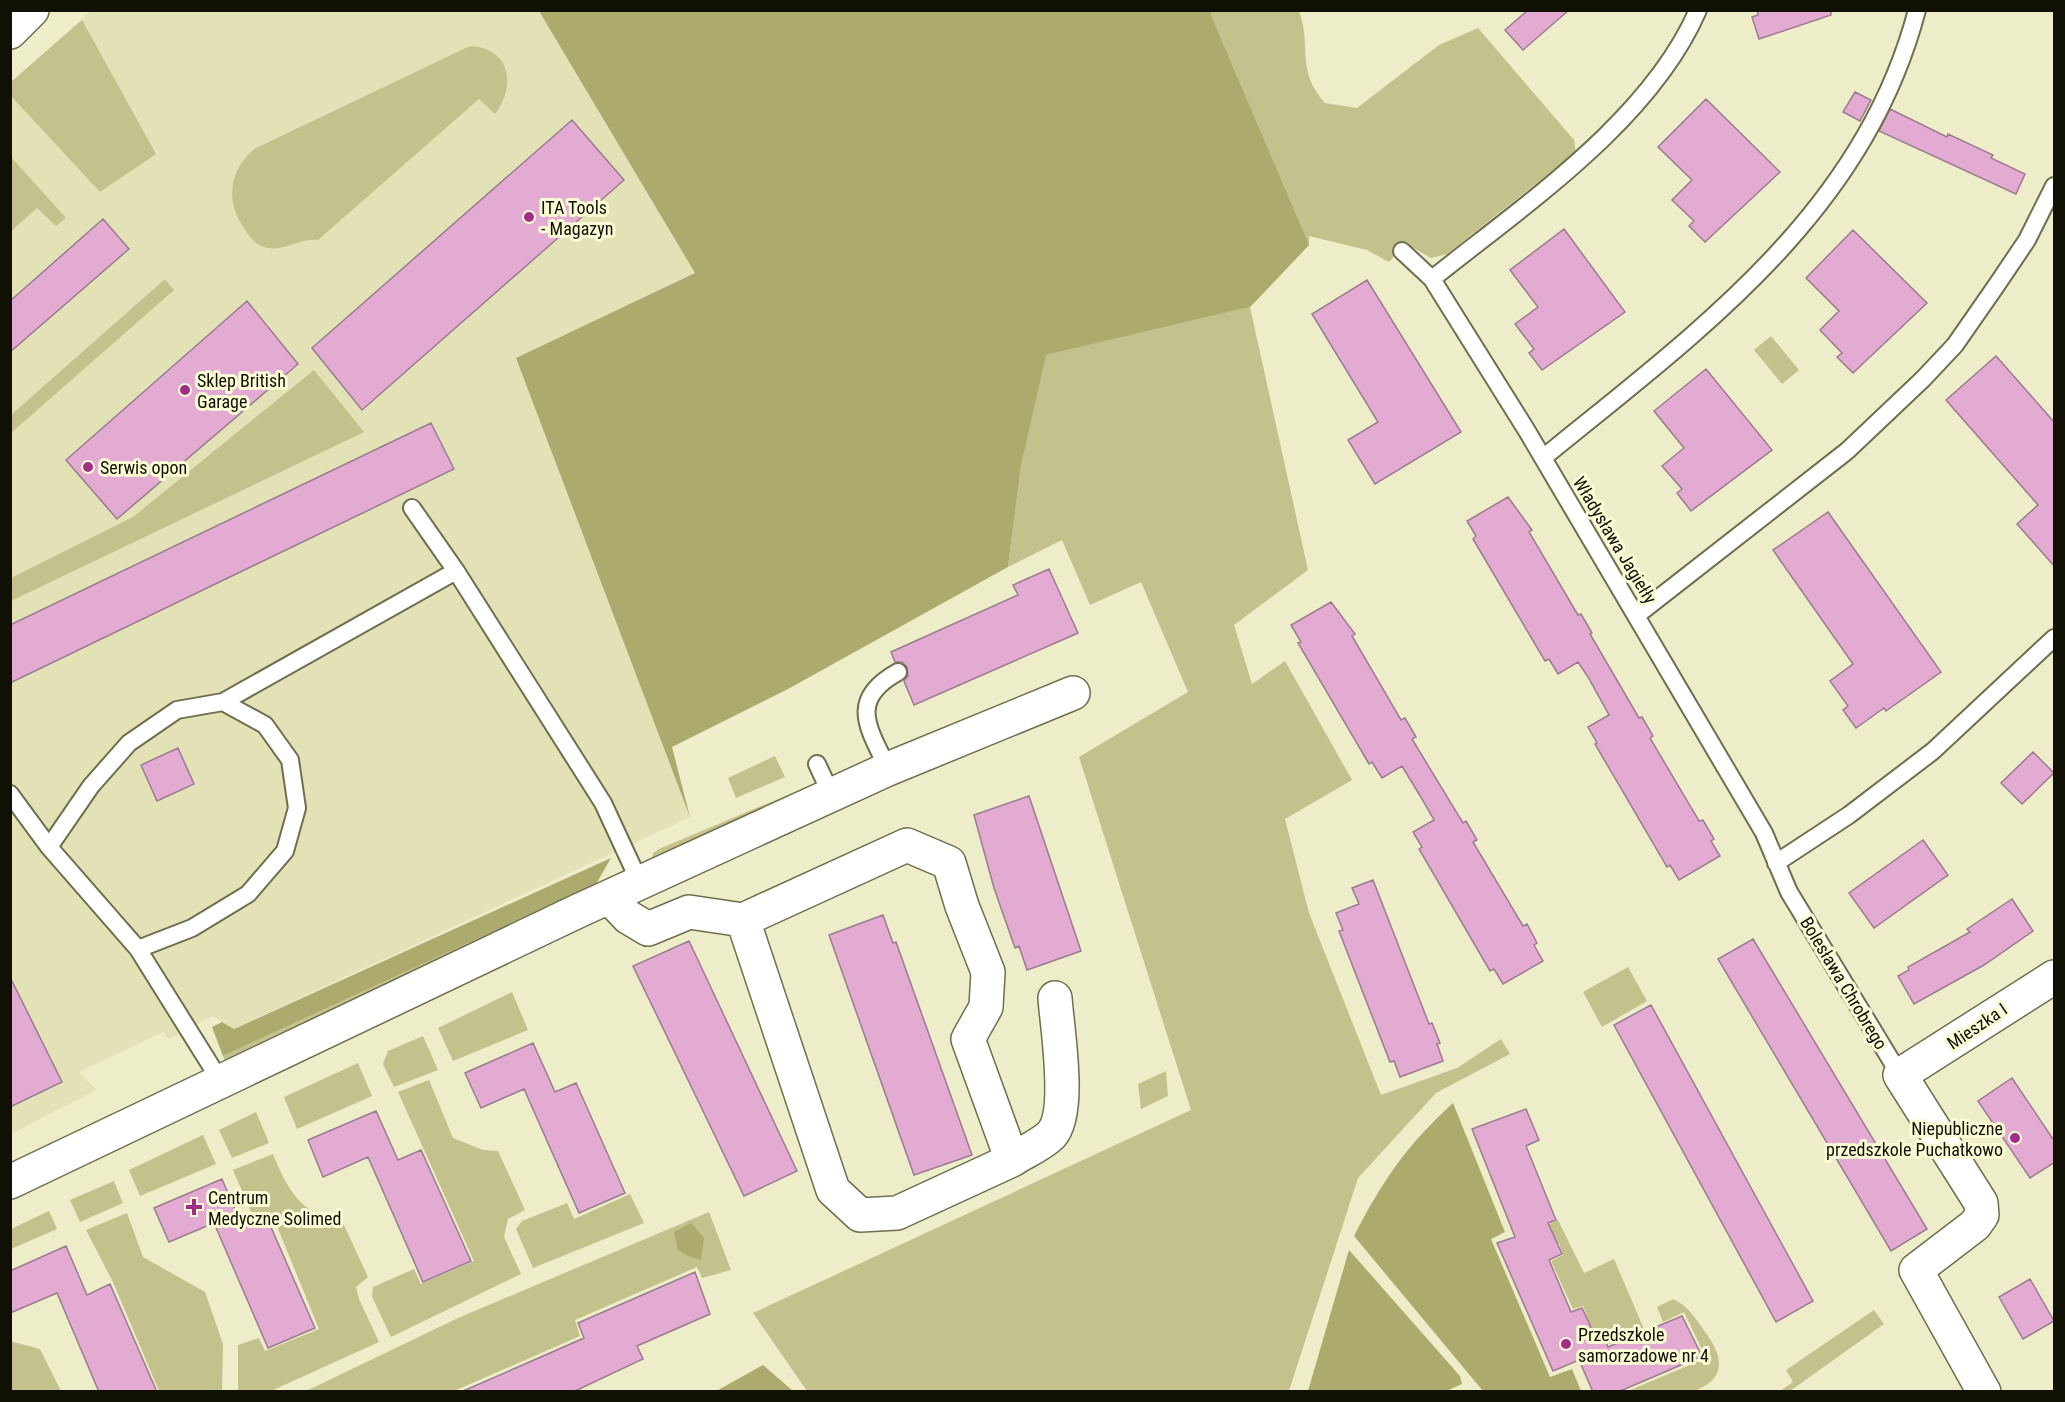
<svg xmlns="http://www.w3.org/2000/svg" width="2065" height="1402" font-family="'Roboto Condensed',sans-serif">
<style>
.built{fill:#e3e2b7}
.green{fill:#c3c28c}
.forest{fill:#adaa6d}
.building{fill:#e3abd1;stroke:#9a7c90;stroke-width:1.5}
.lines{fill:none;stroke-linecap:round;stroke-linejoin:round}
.lane-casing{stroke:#6f6e4e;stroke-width:20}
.street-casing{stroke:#6f6e4e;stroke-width:36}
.secondary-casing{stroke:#6f6e4e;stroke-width:36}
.lane{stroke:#fff;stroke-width:16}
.street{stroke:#fff;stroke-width:33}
.secondary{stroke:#fff;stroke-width:33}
.poi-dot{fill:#a22d88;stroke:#fbfbd6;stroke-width:2}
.labels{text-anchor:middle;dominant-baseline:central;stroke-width:6;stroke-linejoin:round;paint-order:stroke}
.poi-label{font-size:18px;fill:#101004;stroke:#fbfbd6;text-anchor:start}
.street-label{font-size:18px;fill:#101004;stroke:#fbfbd6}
</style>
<rect width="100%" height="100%" fill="#eeedc9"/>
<path class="built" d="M 91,11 L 539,11 L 696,273 L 516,358 L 690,817 L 233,1029 L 213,1016 L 169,1039 L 163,1032 L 79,1072 L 96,1090 L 11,1134 L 11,82 Z"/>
<path class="green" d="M 1211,11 L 1299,11 C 1312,46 1295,69 1325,103 L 1357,108 L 1439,45 L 1478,28 L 1574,140 L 1576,152 L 1447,254 L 1431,258 L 1405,243 L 1389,262 L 1367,250 L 1309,236 L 1309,245 L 1250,307 L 1308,570 L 1234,625 L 1252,684 L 1285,661 L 1352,780 L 1285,819 L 1309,913 L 1381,1095 L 1457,1068 L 1501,1039 L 1510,1054 L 1436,1093 L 1358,1178 L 1289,1391 L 807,1391 L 753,1313 L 1191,1110 L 1079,757 L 1188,692 L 1141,582 L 1090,605 L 1062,540 L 1008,567 L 1021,466 L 1045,355 L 1250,307 Z
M 82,20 L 156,154 L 100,192 L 11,96 L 11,82 Z
M 470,46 C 510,48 517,85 495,114 L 479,99 L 318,240 C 299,238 282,253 264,247 C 254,244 249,236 244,228 C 225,201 229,171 254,149 Z
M 11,157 L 66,218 L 56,226 L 37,208 L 11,231 Z
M 165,279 L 174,290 L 11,433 L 11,415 Z
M 1771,336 L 1799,370 L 1782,384 L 1754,350 Z
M 314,370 L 364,432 L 11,601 L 11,578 L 133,517 Z
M 775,756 L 785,777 L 736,798 L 728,778 Z
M 811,785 L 809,791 L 652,860 L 653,853 L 659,849 Z
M 596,884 L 591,896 L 227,1067 L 223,1056 Z
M 1628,967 L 1647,1001 L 1602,1027 L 1583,992 Z
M 512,992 L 528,1030 L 453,1061 L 438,1028 Z
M 423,1036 L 438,1070 L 394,1087 L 383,1064 L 388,1051 Z
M 358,1063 L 372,1096 L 297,1129 L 284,1097 Z
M 1166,1071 L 1168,1096 L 1141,1109 L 1138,1084 Z
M 429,1080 L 453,1138 L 483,1150 L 498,1151 L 525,1210 L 508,1219 L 504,1237 L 521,1274 L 391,1337 L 372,1297 L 373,1287 L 414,1269 L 421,1284 L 474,1261 L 398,1092 Z
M 256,1112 L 269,1143 L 232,1158 L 219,1130 Z
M 203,1135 L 216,1164 L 140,1196 L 129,1170 Z
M 273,1154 C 288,1191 301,1214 343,1223 L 368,1277 L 356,1287 L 359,1299 L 379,1342 L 271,1391 L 238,1391 L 238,1345 L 259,1338 L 265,1351 L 319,1329 L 272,1214 L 255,1221 L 233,1170 Z
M 114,1181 L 123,1203 L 80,1222 L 70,1200 Z
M 630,1194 L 644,1223 L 533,1268 L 516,1229 L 522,1221 L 567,1203 L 574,1219 Z
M 49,1211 L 57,1229 L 11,1249 L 11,1229 Z
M 709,1212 L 731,1270 L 702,1278 L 697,1267 L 575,1320 L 580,1336 L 454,1391 L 304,1392 L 458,1318 Z
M 127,1213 L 143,1257 L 205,1292 L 223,1344 L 222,1391 L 159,1391 L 113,1282 L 86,1230 Z
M 1558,1220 L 1584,1273 L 1614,1259 L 1644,1329 L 1609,1344 L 1605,1333 L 1592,1339 L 1576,1324 L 1588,1319 L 1583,1306 L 1573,1309 L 1551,1261 L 1563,1255 L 1559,1243 L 1546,1247 L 1539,1229 Z
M 1673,1299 C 1689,1306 1698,1322 1708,1336 C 1724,1359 1725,1380 1694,1391 C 1680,1396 1645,1392 1628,1391 L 1706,1358 L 1684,1312 L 1663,1322 L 1657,1307 Z
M 1874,1310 L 1884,1324 L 1790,1391 L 1780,1391 L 1793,1382 L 1786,1370 Z
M 10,1341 L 40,1349 L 61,1391 L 11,1391 Z"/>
<path class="forest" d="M 539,11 L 1211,11 L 1212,18 L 1309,245 L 1250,307 L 1046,355 L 1021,466 L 1008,567 L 788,689 L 672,747 L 690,817 L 516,358 L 695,273 Z
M 611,858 L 596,884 L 223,1056 L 212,1027 L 222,1022 L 234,1029 Z
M 1453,1103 L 1505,1232 L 1491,1239 L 1550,1377 L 1572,1369 L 1581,1391 L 1483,1391 L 1354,1236 C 1383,1180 1406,1146 1453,1103 Z
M 691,1223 L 704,1238 L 701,1260 L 690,1257 L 678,1250 L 674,1232 Z
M 1349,1250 L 1460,1376 L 1462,1384 L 1444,1392 L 1308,1391 Z
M 763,1365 L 793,1391 L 719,1391 L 718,1390 Z"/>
<path class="building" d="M 1528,10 L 1569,10 L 1523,50 L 1505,30 Z
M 1757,10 L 1831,10 L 1831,15 L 1759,39 L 1752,17 L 1758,15 Z
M 1855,92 L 1871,100 L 1860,121 L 1843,112 Z
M 1706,99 L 1780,172 L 1705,242 L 1689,226 L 1694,221 L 1672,200 L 1692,180 L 1658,147 Z
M 1890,109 L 1947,137 L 1948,134 L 1993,155 L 1991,158 L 2025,174 L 2016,194 L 1879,131 Z
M 572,120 L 624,180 L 362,410 L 312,348 Z
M 103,219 L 129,249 L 10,352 L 10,301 Z
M 1564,229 L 1625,312 L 1542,370 L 1529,353 L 1534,349 L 1515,324 L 1538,307 L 1510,270 Z
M 1853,230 L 1927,303 L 1853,373 L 1837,357 L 1842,353 L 1820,330 L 1839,311 L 1806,278 Z
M 1367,280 L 1461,432 L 1375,484 L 1348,440 L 1378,422 L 1312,314 Z
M 247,301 L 298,364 L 117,519 L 66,460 Z
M 1996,356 L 2055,423 L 2055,567 L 2017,524 L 2038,505 L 1946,400 Z
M 1706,369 L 1772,450 L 1691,511 L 1677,493 L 1682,489 L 1662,466 L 1684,448 L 1654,411 Z
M 431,423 L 454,469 L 10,683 L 10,625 Z
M 1508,497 L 1532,530 L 1529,532 L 1578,615 L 1581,614 L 1592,633 L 1590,634 L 1639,718 L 1642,717 L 1653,736 L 1650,738 L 1699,821 L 1703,820 L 1714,839 L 1711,841 L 1720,856 L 1679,880 L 1670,865 L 1667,867 L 1595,744 L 1597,743 L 1588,727 L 1609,715 L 1588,677 L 1578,662 L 1558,674 L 1549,659 L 1545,661 L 1473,539 L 1476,536 L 1467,521 Z
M 1828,512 L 1941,672 L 1886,711 L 1884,708 L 1856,728 L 1843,710 L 1848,706 L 1830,681 L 1853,664 L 1773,550 Z
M 1049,569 L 1078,633 L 914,705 L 904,681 L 908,676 L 907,667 L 902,662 L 895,662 L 891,652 L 1018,595 L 1013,585 Z
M 1331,602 L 1355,634 L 1352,636 L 1401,720 L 1405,718 L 1416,737 L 1412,739 L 1463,823 L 1466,821 L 1477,840 L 1473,842 L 1523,926 L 1527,924 L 1537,943 L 1534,945 L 1543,961 L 1503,984 L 1494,969 L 1490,971 L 1419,849 L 1422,847 L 1413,832 L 1434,820 L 1419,794 L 1402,766 L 1382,778 L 1372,762 L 1369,764 L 1298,643 L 1301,642 L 1291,625 Z
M 178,748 L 194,784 L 157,801 L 141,765 Z
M 2033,752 L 2054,773 L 2022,804 L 2001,783 Z
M 1029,796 L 1081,951 L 1027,970 L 1019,946 L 1015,948 L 994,888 L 974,815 Z
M 1923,840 L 1948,875 L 1874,928 L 1849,893 Z
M 1373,880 L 1429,1024 L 1432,1023 L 1440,1043 L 1437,1044 L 1443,1061 L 1400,1077 L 1394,1061 L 1390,1062 L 1360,985 L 1339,931 L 1343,930 L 1336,913 L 1359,904 L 1352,888 Z
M 2012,899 L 2033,931 L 1984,965 L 1914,1004 L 1898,976 L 1909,970 L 1908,967 L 1970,932 L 1967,929 Z
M 883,915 L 893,943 L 896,942 L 972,1155 L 914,1175 L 829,935 Z
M 1753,939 L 1927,1229 L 1891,1251 L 1718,959 Z
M 689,941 L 797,1171 L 744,1196 L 633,966 Z
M 10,977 L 62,1082 L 10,1107 Z
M 1651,1005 L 1813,1301 L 1776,1322 L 1614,1025 Z
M 533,1043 L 555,1092 L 576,1083 L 625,1193 L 579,1213 L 524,1089 L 481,1108 L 465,1073 Z
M 2012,1078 L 2055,1142 L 2055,1162 L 2030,1178 L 1978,1101 Z
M 1526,1109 L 1539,1140 L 1526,1146 L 1556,1220 L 1548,1223 L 1562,1254 L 1549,1260 L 1571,1312 L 1582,1308 L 1596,1338 L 1603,1335 L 1608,1347 L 1682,1316 L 1702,1356 L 1618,1392 L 1593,1392 L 1579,1360 L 1553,1371 L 1497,1243 L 1515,1237 L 1472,1129 Z
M 376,1111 L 398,1160 L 421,1150 L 471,1261 L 423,1282 L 368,1157 L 323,1177 L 308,1140 Z
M 222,1179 L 243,1228 L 267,1218 L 315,1328 L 268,1348 L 214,1223 L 169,1242 L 154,1208 Z
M 66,1246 L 87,1295 L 110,1284 L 157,1392 L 99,1392 L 57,1293 L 10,1313 L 10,1271 Z
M 695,1272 L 710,1314 L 637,1346 L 643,1359 L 573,1392 L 461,1392 L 584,1338 L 578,1323 Z
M 2030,1279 L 2054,1321 L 2023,1339 L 1999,1297 Z"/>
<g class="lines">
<defs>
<path id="lane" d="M 1402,251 L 1432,279 L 1527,431 L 1764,833 L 1789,892 L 1900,1075
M 1432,279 C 1524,205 1650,121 1698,10
M 1543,458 C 1697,332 1863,215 1917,10
M 456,571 L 603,803 L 640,883
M 1637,615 L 1847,451 L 1923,379 L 1955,345 L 1996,286 L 2027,240 L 2054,186
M 223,702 L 456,571 L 412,508
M 817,764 L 832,796
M 888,769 C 869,729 847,700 898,672
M 10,794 L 49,847 L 138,949 L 221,1082
M 49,847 L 91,786 L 129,743 L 177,710 L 223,702 L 265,725 L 290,760 L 297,808 L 285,851 L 248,894 L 192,928 L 138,949
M 1776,863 L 1849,815 L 1933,751 L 2054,638"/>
<path id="street" d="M 610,898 L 628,917 L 648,929 L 689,912 L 743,920 L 833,1190 L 860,1215 L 897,1213 L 1012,1160 L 968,1039 L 986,1007 L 988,972 L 962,906 L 949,863 L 907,845 L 743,920
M 1012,1160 C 1024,1152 1041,1145 1051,1135 C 1072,1113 1057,1028 1055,998
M 10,1182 L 578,911 L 888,769 L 1073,693
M 1984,1392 L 1916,1270 L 1975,1225 L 1982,1215 L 1981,1203 L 1900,1075 L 2054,977"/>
<path id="secondary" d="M 10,32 L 32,10"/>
</defs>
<use href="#lane" class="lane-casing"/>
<use href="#street" class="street-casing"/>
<use href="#secondary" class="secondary-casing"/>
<use href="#lane" class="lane"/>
<use href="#street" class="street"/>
<use href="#secondary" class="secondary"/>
</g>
<g class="poi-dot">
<circle cx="529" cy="217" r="6"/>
<circle cx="185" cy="390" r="6"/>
<circle cx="88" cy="467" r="6"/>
<circle cx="2015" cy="1138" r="6"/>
<path d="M191 1198h6v6h6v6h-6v6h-6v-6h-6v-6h6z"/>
<circle cx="1566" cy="1344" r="6"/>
</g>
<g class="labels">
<g class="poi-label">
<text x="541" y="207">ITA Tools<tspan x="541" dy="21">- Magazyn</tspan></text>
<text x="197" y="380">Sklep British<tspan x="197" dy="21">Garage</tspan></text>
<text x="100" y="467">Serwis opon</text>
<text x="2003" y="1128" text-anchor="end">Niepubliczne<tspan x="2003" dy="21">przedszkole Puchatkowo</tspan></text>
<text x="208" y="1197">Centrum<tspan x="208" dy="21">Medyczne Solimed</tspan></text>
<text x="1578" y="1334">Przedszkole<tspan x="1578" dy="21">samorzadowe nr 4</tspan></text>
</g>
<g class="street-label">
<text transform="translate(1615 540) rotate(59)">Władysława Jagiełły</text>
<text transform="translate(1844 983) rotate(59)">Bolesława Chrobrego</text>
<text transform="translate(1977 1026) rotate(-34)">Mieszka I</text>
</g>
</g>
<rect width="2065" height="1402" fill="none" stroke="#101004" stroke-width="24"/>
</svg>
